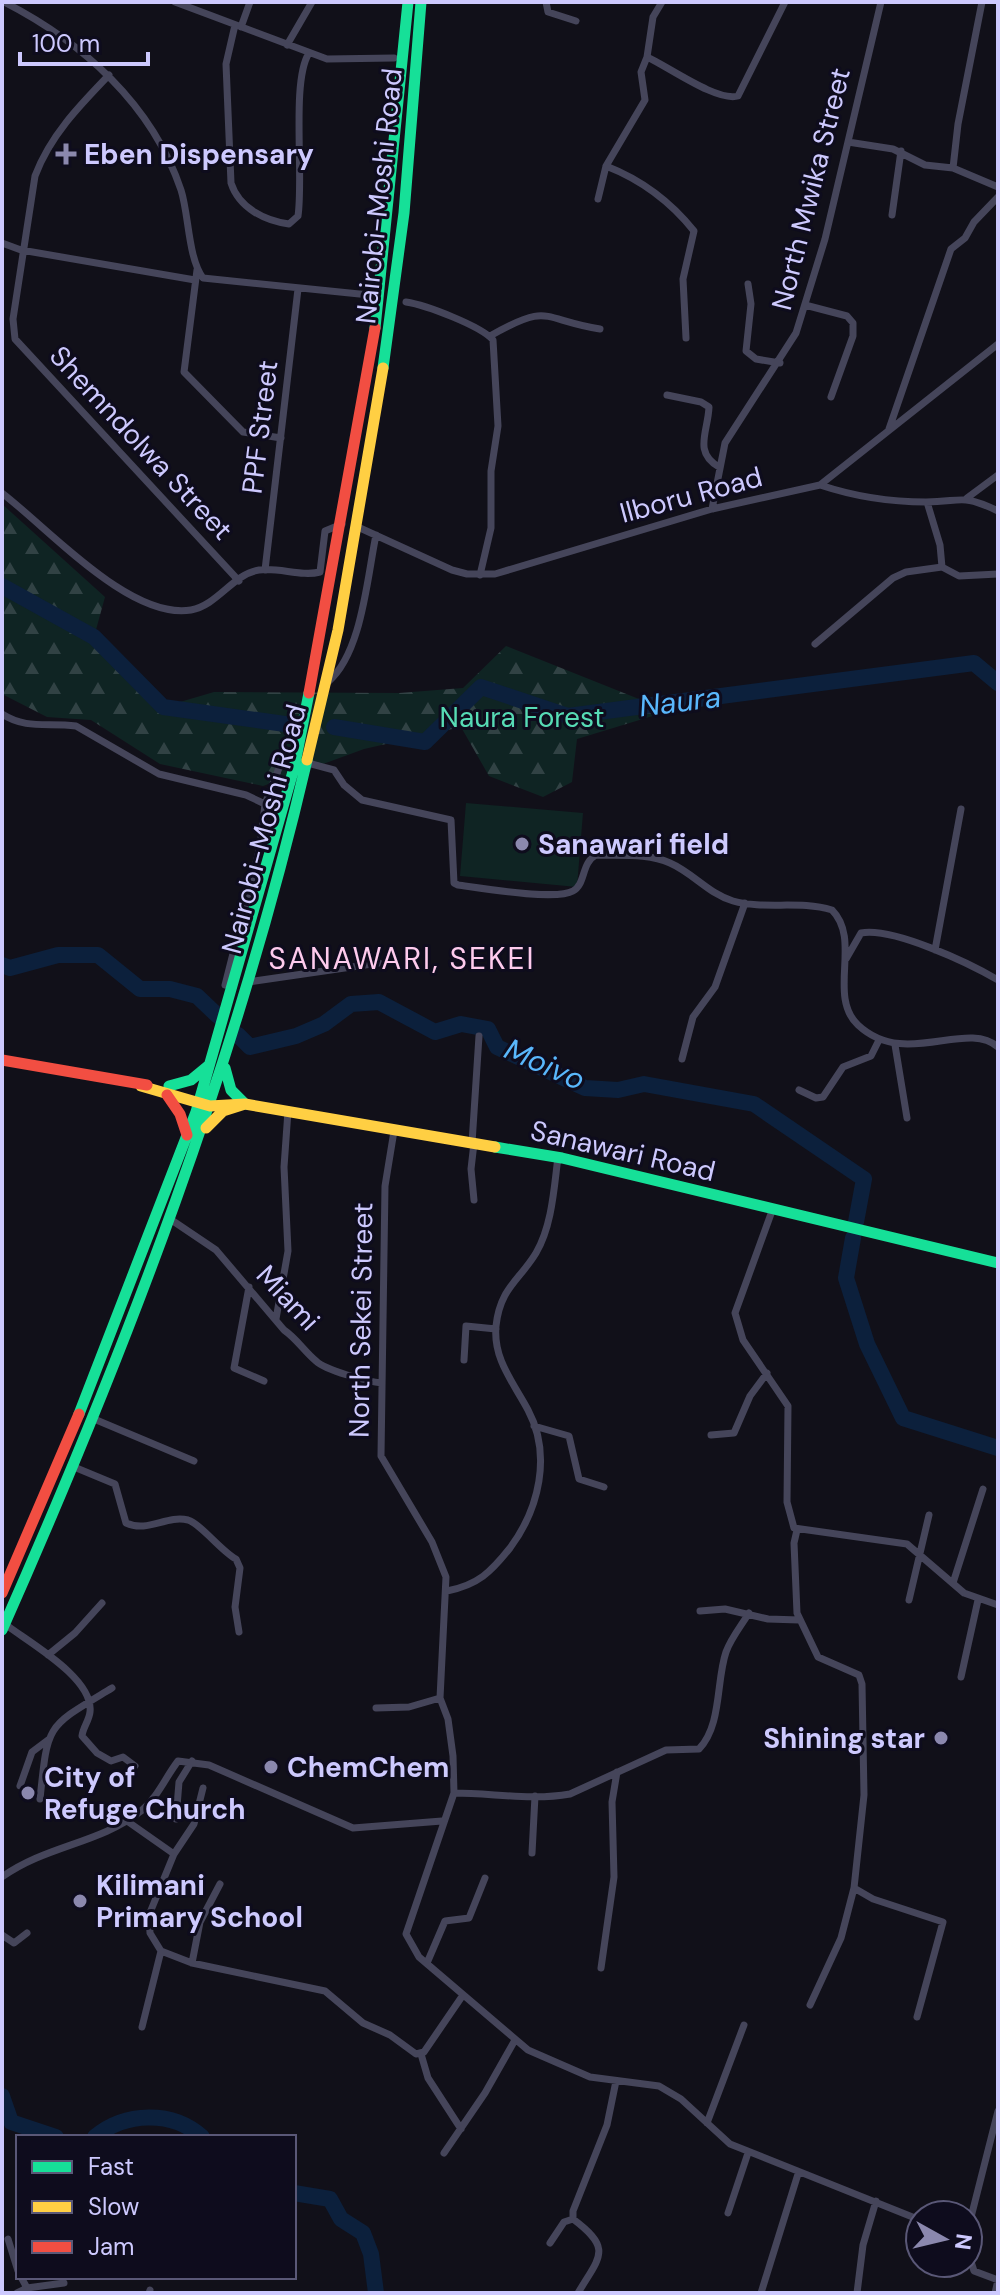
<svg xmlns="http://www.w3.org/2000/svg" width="1000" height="2295" font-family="'DM Sans',sans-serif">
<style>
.forest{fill:url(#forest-firs)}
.garden{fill:#0f2423}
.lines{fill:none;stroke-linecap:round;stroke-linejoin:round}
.river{stroke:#0c203c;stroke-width:16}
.street{stroke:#45455a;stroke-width:7}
.fast{stroke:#16e098;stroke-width:11}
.slow{stroke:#ffcf43;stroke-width:11}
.jam{stroke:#f24e42;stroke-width:11}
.poi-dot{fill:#8b88ae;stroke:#0e0c1d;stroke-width:3}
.labels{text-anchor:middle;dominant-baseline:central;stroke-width:6;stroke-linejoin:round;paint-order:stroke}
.poi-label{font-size:28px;font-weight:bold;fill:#cdc9fe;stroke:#0e0c1d;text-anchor:start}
.street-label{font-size:28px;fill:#cdc9fe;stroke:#0e0c1d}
.park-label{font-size:28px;fill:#57dbb5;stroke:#0e0c1d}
.water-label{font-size:30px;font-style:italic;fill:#59b7fc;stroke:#0e0c1d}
.neighbourhood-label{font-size:30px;letter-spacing:2px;fill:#fecbed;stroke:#0e0c1d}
</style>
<defs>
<pattern id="forest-firs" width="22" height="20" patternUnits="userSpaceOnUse" patternTransform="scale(2)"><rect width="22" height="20" fill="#0f2423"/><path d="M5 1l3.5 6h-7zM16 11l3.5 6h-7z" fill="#314244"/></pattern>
</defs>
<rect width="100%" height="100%" fill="#111019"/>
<path class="forest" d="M 2,504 L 105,597 L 94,637 L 163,707 L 214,692 L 399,693 L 463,688 L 506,646 L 669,711 L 577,739 L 572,782 L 543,797 L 489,776 L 461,727 L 364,749 L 263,786 L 160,764 L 91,720 L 47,717 L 2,694 Z"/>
<path class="garden" d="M 466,803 L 583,813 L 577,887 L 460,876 Z"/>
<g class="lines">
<path class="river" d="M 2,586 L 94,637 L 163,707 L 292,725
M 334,727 L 425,742 L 481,687 L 568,716 L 974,663 L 998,683
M 2,965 L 10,968 L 58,955 L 98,955 L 140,989 L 170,989 L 197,996 L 218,1016
M 238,1035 L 250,1047 L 296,1036 L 324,1024 L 351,1004 L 379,1002 L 435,1032 L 461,1024 L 488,1029 L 497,1047 L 585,1088 L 618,1090 L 644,1084 L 754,1104 L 864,1179 L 856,1222
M 853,1238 L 846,1278 L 867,1344 L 903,1418 L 998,1448
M 2,2096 L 11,2122 L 56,2137
M 95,2137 C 125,2112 172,2110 202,2137
M 294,2193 L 330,2199 L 341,2219 L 363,2233 L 371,2254 L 376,2293"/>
<path class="street" d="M 4,2 C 82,42 152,104 181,190 C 189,215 188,258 203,278 L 379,296
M 175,2 L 327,59 L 394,58
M 546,2 L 548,12 L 576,21
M 662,2 L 653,17 L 647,57 L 641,72 L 645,100 L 606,166 C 642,180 670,201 694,231 L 683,279 L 686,338
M 982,2 L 958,124 L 953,168 L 998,187
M 235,25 L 226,64 L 231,183 C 239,208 265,221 289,224 L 298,216 C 304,175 291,81 309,53
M 241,27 L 250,2
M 287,45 L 312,2
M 647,57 C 669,67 717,102 738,96 L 785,2
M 109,75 C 79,106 50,136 35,176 L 13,319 L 15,339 L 239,581
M 848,142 L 893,149 L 925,165 L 953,168
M 598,199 L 606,166
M 892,215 L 901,151
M 2,243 L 21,250 L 195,280
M 197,270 L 184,372 L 243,432 L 281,438
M 748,284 L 751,304 L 746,351 L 756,359 L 780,363
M 406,302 C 426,305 481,326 493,340 L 498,426 L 491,471 L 491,528 L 480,575
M 805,305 L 847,316 L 853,323 L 853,336 L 831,397
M 490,336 C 550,302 540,319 600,329
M 667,395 L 701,402 L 709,407 C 708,432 693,452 719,467
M 889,429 L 951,249 L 965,238 L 974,222 L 998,197
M 820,485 C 853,496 890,502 926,502 C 962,502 961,493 998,511
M 2,493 C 49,529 130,620 191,610 C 218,605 233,574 259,570 C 279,567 301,577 320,572 L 325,531 L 342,524
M 967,498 L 998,475
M 712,509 L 725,443 L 796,333 L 825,239 L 881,2
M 360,528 L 452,570 L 467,574 L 495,574 L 712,509 L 820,485 L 998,344
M 942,567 L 959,576 L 998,574
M 265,570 L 298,289
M 815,644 L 893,578 L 906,572 L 942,567 L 940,545 L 927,502
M 328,682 C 362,653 367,578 376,535
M 2,714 C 27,730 48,722 76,726 L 159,774 L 246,795 L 265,804 L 260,847 L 225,985
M 308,763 L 334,770 L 344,785 L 362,800 L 451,820 L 454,883 L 458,885 C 480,888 556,901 573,891 C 586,884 581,863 596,855 C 620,856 648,853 670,863 C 693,873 709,894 733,901 C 765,910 799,900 832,910 C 862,940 827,996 858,1025 C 905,1069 966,1019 998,1047
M 265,804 L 279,768 L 294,749
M 935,950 L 961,809
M 846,959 L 861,933 C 893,927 969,963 998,980
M 248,982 L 379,963
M 895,1045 L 907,1118
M 682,1059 L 693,1017 L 715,987 L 745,903
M 799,1090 L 816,1098 L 823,1097 L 843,1067 L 871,1056 L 879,1040
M 394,1131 L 385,1186 L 381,1456 L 432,1542 L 446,1577 L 440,1698 L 448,1719 L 453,1756 L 454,1793 L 406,1934 L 419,1957 L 528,2050 L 590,2077 L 659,2086 L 681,2099 L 730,2144 L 920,2220
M 472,1143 L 479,1036
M 474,1143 L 471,1169 L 474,1200
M 772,1211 L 735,1313 L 743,1340 L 788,1406 L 787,1502 L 794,1528 L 907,1544 L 964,1593 L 998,1605
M 173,1221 L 216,1250 L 284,1330 C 297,1339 304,1351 316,1361 C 325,1370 368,1382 382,1383
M 249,1287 L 234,1368 L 264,1381
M 276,1319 L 288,1251 L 284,1167 L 288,1111
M 464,1360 L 466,1326 L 496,1329
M 94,1419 L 194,1461
M 534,1426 L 569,1436 L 579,1479 L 604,1487
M 711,1435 L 734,1433 L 750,1396 L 767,1373
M 74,1467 L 115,1484 L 126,1523 C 148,1533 166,1515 188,1520 C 201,1524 221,1551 236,1559 L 240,1568 L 235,1607 L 239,1632
M 797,1530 L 794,1543 L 797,1613 L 818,1657 L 859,1675 L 862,1684 L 864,1795 L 854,1888 L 841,1938 L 810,2005
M 953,1583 L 983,1489
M 447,1591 C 478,1585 491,1572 510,1548 C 539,1509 552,1455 528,1410 C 513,1382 493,1359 496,1326 C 500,1288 519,1281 536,1253 C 552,1226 554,1188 558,1157
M 909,1600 L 929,1515
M 700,1611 L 725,1609 L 768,1619 L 799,1620
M 5,1624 C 28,1642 94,1678 90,1712 C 89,1721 83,1727 82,1736 L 97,1753 L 111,1761 L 123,1757 L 135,1766
M 48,1655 L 75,1633 L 102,1603
M 961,1677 L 978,1600
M 376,1708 L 409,1707 L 440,1698
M 20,1786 L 32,1752 L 48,1740
M 454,1793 C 493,1793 531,1801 570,1794 L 666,1750 L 699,1749 C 722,1725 716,1681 726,1652 C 731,1638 741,1626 749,1613
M 40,1799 C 48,1722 46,1728 112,1688
M 176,1819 L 179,1782 L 192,1761
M 127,1821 L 174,1854 L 149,1915 L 150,1933 L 161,1951 L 192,1963 L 325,1991 L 363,2023 L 390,2035 L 416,2054 L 424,2052 L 463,1995
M 532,1853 L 535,1796
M 174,1854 L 194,1824 L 203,1788
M 2,1877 C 47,1845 99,1844 141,1811 C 158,1797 165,1778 178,1761 L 209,1765 L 353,1828 L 442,1821
M 854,1888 L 873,1899 L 943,1922 L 917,2017
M 2,1935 L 14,1943 L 27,1933
M 192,1963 L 200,1922 L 220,1884
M 427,1963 L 445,1921 L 469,1918 L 485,1878
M 601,1968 L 614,1877 L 612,1802 L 617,1772
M 142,2027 L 161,1951
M 421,2054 L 428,2078 L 461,2129
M 707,2123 L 744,2025
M 444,2153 L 485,2093 L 515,2040
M 728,2213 L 748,2153
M 968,2229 L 998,2111
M 8,2239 L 18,2271
M 550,2243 L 564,2222 L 573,2219
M 968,2252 L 974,2271 L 998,2280
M 21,2277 L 27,2288
M 17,2293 L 27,2288 L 64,2283
M 149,2293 L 150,2290
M 578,2293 C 600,2256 613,2249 573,2219 L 573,2211 L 607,2125 L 616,2081
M 761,2293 L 798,2174
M 857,2293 L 863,2245 L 876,2201
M 995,2293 L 998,2280"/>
<path class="fast" d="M 375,328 L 408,2
M 383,368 L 404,213 L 421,2
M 225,1068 L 231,1090 L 245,1104
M 169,1086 L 191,1080 L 208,1066
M 495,1147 L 562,1158 L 998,1263
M 79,1414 L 196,1112 L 294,768 L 309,693
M 2,1630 C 127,1348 237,1061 307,760"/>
<path class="slow" d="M 307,760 L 338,630 L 383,368
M 141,1086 L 210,1106 L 245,1104 L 495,1147
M 206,1128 L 223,1111 L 245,1104"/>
<path class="jam" d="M 309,693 L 375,328
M 2,1060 L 147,1085
M 167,1095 L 180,1114 L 187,1135
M 2,1593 L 79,1414"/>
</g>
<g class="poi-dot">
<path d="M62 142h8v8h8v8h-8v8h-8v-8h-8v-8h8z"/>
<circle cx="522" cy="844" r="8"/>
<circle cx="941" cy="1738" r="8"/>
<circle cx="271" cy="1767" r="8"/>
<circle cx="28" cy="1793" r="8"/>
<circle cx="80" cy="1901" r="8"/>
</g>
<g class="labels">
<g class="poi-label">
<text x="84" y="154">Eben Dispensary</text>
<text x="538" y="844">Sanawari field</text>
<text x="925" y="1738" text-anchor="end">Shining star</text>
<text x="287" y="1767">ChemChem</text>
<text x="44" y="1777">City of<tspan x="44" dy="32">Refuge Church</tspan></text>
<text x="96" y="1885">Kilimani<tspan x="96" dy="32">Primary School</tspan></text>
</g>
<g class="street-label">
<text transform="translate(811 189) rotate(-76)">North Mwika Street</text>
<text transform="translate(379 196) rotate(-84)">Nairobi-Moshi Road</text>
<text transform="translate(260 427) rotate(-83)">PPF Street</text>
<text transform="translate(141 443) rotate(47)">Shemndolwa Street</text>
<text transform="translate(691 495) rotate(-15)">Ilboru Road</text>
<text transform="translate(264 829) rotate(-75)">Nairobi-Moshi Road</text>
<text transform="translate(623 1151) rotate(13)">Sanawari Road</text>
<text transform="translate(288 1298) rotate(47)">Miami</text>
<text transform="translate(361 1320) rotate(-89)">North Sekei Street</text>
</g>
<g class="park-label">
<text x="522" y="717">Naura Forest</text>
</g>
<g class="water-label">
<text transform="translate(680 701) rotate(-7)">Naura</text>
<text transform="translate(545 1064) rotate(24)">Moivo</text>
</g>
<g class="neighbourhood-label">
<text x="402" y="958">SANAWARI, SEKEI</text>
</g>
</g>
<rect width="1000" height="2295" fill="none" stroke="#cdc9fe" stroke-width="8"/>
<rect x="16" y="2135" width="280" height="144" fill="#0e0c1d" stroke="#5a5877" stroke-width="2"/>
<rect x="32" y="2161" width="40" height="12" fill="#16e098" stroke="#5a5877" stroke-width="2"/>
<text x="88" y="2175" font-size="24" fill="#cdc9fe">Fast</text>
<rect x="32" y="2201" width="40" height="12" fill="#ffcf43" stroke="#5a5877" stroke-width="2"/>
<text x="88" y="2215" font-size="24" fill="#cdc9fe">Slow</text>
<rect x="32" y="2241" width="40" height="12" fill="#f24e42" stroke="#5a5877" stroke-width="2"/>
<text x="88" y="2255" font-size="24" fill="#cdc9fe">Jam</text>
<g transform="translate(944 2239) rotate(98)"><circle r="38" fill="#0e0c1d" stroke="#5a5877" stroke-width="2"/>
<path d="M0-6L14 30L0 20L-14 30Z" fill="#8b88ae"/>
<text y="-12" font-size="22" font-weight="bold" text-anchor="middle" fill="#cdc9fe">N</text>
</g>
<path d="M20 52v12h128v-12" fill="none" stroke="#cdc9fe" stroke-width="4"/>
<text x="32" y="52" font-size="24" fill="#cdc9fe" stroke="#0e0c1d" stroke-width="6" paint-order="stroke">100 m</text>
</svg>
